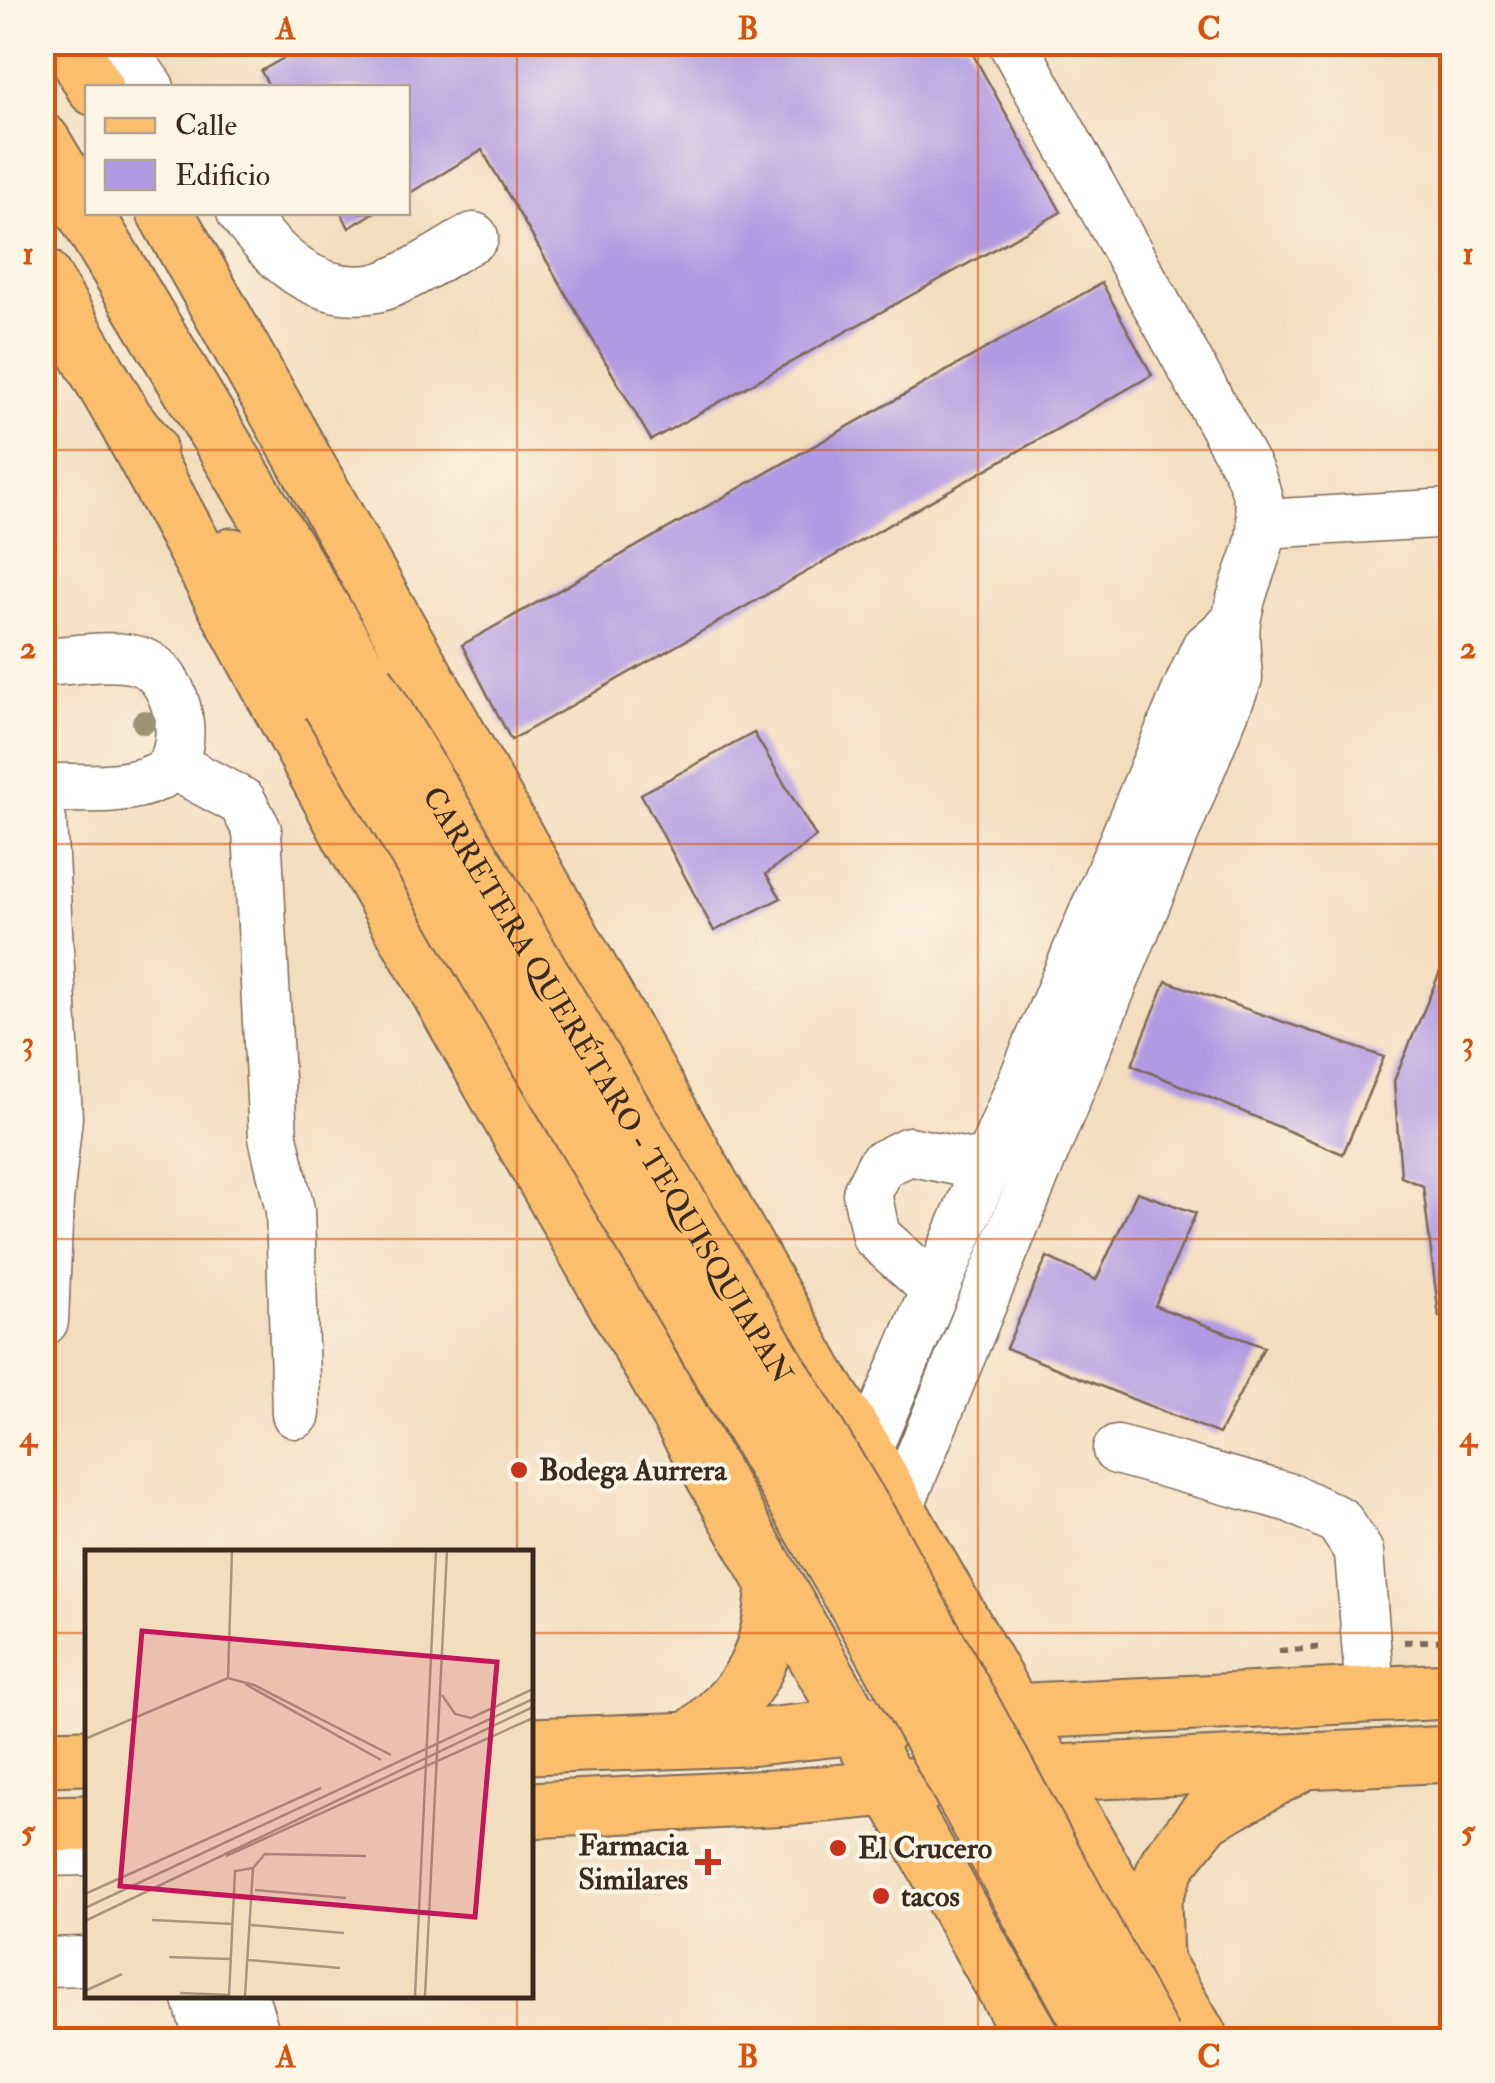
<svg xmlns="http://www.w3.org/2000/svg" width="1495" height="2083" font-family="'IM FELL Double Pica',serif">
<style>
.building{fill:#b09ae2}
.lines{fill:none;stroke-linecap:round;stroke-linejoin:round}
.minor-casing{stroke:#7b6956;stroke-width:51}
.major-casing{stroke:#7b6956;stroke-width:59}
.path{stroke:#7b6956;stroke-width:6;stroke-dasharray:8 8;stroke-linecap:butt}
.minor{stroke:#fff;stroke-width:48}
.major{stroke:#fabe6d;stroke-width:55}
.major-bridge-casing{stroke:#7b6956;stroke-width:59;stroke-linecap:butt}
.major-bridge{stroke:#fabe6d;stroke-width:55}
.tree{fill:#9d9474}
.grid{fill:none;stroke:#d7540e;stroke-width:2.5;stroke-opacity:0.55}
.poi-dot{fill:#c8321e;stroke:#fcf5e5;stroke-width:4}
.labels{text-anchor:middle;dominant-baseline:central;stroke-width:8;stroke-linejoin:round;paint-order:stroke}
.street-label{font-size:30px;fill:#3b2a1e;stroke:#fcf5e5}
.poi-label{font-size:30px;font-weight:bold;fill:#3b2a1e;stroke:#fcf5e5;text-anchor:start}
.inset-road{fill:none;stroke:#a9957d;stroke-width:2.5}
.view{fill:#c2185b;fill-opacity:0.15;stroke:#c2185b;stroke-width:5}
.inset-edge{fill:none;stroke:#3b2a1e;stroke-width:5}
.neatline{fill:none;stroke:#d7540e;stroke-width:4}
.grid-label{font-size:32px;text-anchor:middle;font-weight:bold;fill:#d7540e}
</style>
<rect width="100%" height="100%" fill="#fcf5e5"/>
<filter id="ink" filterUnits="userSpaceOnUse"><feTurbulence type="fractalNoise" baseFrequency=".01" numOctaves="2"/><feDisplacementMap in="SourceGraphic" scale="20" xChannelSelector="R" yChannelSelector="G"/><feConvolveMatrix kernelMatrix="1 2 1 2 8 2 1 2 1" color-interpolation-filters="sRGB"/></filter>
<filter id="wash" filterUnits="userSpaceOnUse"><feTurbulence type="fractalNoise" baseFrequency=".0048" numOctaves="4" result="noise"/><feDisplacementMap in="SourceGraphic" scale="40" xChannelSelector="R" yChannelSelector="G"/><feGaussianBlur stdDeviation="2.25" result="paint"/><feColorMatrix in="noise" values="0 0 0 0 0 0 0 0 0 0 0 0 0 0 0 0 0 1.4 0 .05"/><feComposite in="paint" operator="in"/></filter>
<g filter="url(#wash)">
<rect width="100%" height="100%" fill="#f2ddbd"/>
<g id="blocks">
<path class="building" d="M 312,42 L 966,42 L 1061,212 L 651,440 L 482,150 L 408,194 L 408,88 L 270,88 L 261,71 Z
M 341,212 L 375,212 L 349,228 Z
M 1102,283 L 1152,375 L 511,740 L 462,645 Z
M 754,733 L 816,837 L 766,874 L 781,898 L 714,931 L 641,794 Z
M 1452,943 L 1452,1316 L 1439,1317 L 1423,1186 L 1401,1177 L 1394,1081 Z
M 1166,981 L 1384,1057 L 1343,1154 L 1132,1065 Z
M 1137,1192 L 1196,1213 L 1155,1306 L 1264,1347 L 1219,1434 L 1006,1348 L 1047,1257 L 1096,1280 Z"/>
</g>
</g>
<g filter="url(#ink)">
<use href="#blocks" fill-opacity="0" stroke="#7b6956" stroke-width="2.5"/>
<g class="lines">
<defs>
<path id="minor" d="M 118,42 L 150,88
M 241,212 C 273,257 315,299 376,288 C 403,282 448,251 474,237
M 1263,524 L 1452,513
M 42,662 C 72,661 113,652 142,662 C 180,675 196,759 157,777 C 123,793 78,787 42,788
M 173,765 L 242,802 L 257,830 L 273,1137 L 290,1210 L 296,1414
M 42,820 L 58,1117 L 49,1201 L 44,1321
M 935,1289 L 876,1236 L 867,1193 L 881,1165 L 909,1151 L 986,1167
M 1117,1450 L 1291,1498 L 1339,1521 L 1359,1552 L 1370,1694
M 866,1453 L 1192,678 L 1205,649 L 1236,622
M 898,1510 L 1238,678 C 1237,661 1234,640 1236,622 C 1246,556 1280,543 1248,470 L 1012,42
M 42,1852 L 88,1851
M 42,1962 L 88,1961
M 196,1996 L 209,2040
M 244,1996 L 257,2040"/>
<path id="major" d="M 69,42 L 95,88
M 42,141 L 366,682
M 165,212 L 818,1376 L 866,1453 L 1155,1961
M 42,275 L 125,419 L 148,448
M 125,419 L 353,841 L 1034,2040
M 232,556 L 330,703
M 982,1713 L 1452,1691
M 691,1739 C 750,1693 770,1659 775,1584
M 530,1746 L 747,1738 L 886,1723
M 42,1758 L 88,1757
M 1016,1775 L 1452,1754
M 530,1810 L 791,1797 L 921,1785
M 42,1824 L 88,1823
M 1201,2040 L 1155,1961 L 1153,1900 L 1168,1863 L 1206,1816 L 1296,1766"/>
</defs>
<use href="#minor" class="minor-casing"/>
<use href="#major" class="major-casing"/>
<path class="path" d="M 1404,1642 L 1452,1640
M 1279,1651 L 1326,1647"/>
<use href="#minor" class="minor"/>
<use href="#major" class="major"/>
<defs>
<g id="major-bridge">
<path id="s1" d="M 366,682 L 878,1535 L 1153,2040"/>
<path d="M 330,703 L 877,1639 L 1100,2040"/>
</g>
</defs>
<use href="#major-bridge" class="major-bridge-casing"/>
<use href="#major-bridge" class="major-bridge"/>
</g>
<circle class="tree" cx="144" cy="722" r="12"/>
</g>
<path class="grid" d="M 517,42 L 517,1553M 978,42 L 978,2040M 42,450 L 1452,450M 42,844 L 1452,844M 42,1239 L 1452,1239M 42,1633 L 88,1633M 530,1633 L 1452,1633M 517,1996 L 517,2040"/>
<g class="poi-dot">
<circle cx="519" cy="1470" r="10"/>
<circle cx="838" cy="1848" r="10"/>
<path d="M703 1847h10v10h10v10h-10v10h-10v-10h-10v-10h10z"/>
<circle cx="881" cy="1896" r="10"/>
</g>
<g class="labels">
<g class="street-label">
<text stroke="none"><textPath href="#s1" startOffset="470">CARRETERA QUERÉTARO - TEQUISQUIAPAN</textPath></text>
</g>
<g class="poi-label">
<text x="539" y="1470">Bodega Aurrera</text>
<text x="688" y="1845" text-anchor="end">Farmacia<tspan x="688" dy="34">Similares</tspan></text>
<text x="858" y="1848">El Crucero</text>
<text x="901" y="1896">tacos</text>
</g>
</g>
<g transform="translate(85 1550)">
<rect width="448" height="448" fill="#f2ddbd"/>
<path class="inset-road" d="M 143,128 L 147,1M 160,134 L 296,210M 357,145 L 370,164 L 386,168 L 448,139M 0,189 L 143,128 L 169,135 L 306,205M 141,306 L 448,168M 168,318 L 180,304 L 281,306M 170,340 L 261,348M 0,344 L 236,238M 0,358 L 448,149M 67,370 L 148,374M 0,371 L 448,157M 166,375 L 259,383M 84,407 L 145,409M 163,410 L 255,418M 0,441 L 37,424M 95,443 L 144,445M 144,446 L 150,321 L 168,318M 160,446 L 168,318M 330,446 L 351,1M 340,446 L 362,1"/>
<path class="view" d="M 57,81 L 412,112 L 390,367 L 35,336 Z"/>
<rect width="448" height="448" class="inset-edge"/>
</g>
<rect width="1495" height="2083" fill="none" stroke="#fcf5e5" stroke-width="110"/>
<rect x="85" y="85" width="325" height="130" fill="#fcf5e5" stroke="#afa495" stroke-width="2.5"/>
<rect x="105" y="118" width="50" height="15" fill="#fabe6d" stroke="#afa495" stroke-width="2.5"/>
<text x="175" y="135" font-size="30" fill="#3b2a1e">Calle</text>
<rect x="105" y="160" width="50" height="30" fill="#b09ae2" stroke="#afa495" stroke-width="2.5"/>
<text x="175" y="185" font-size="30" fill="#3b2a1e">Edificio</text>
<rect x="55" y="55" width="1385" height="1973" class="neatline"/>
<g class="grid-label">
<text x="286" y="39">A</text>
<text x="748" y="39">B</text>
<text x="1209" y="39">C</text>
<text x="28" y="264">1</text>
<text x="1468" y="264">1</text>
<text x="28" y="658">2</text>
<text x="1468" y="658">2</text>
<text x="28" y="1053">3</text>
<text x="1468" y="1053">3</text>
<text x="28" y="1447">4</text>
<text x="1468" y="1447">4</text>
<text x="28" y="1842">5</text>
<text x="1468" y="1842">5</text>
<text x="286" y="2067">A</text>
<text x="748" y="2067">B</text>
<text x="1209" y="2067">C</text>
</g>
</svg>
